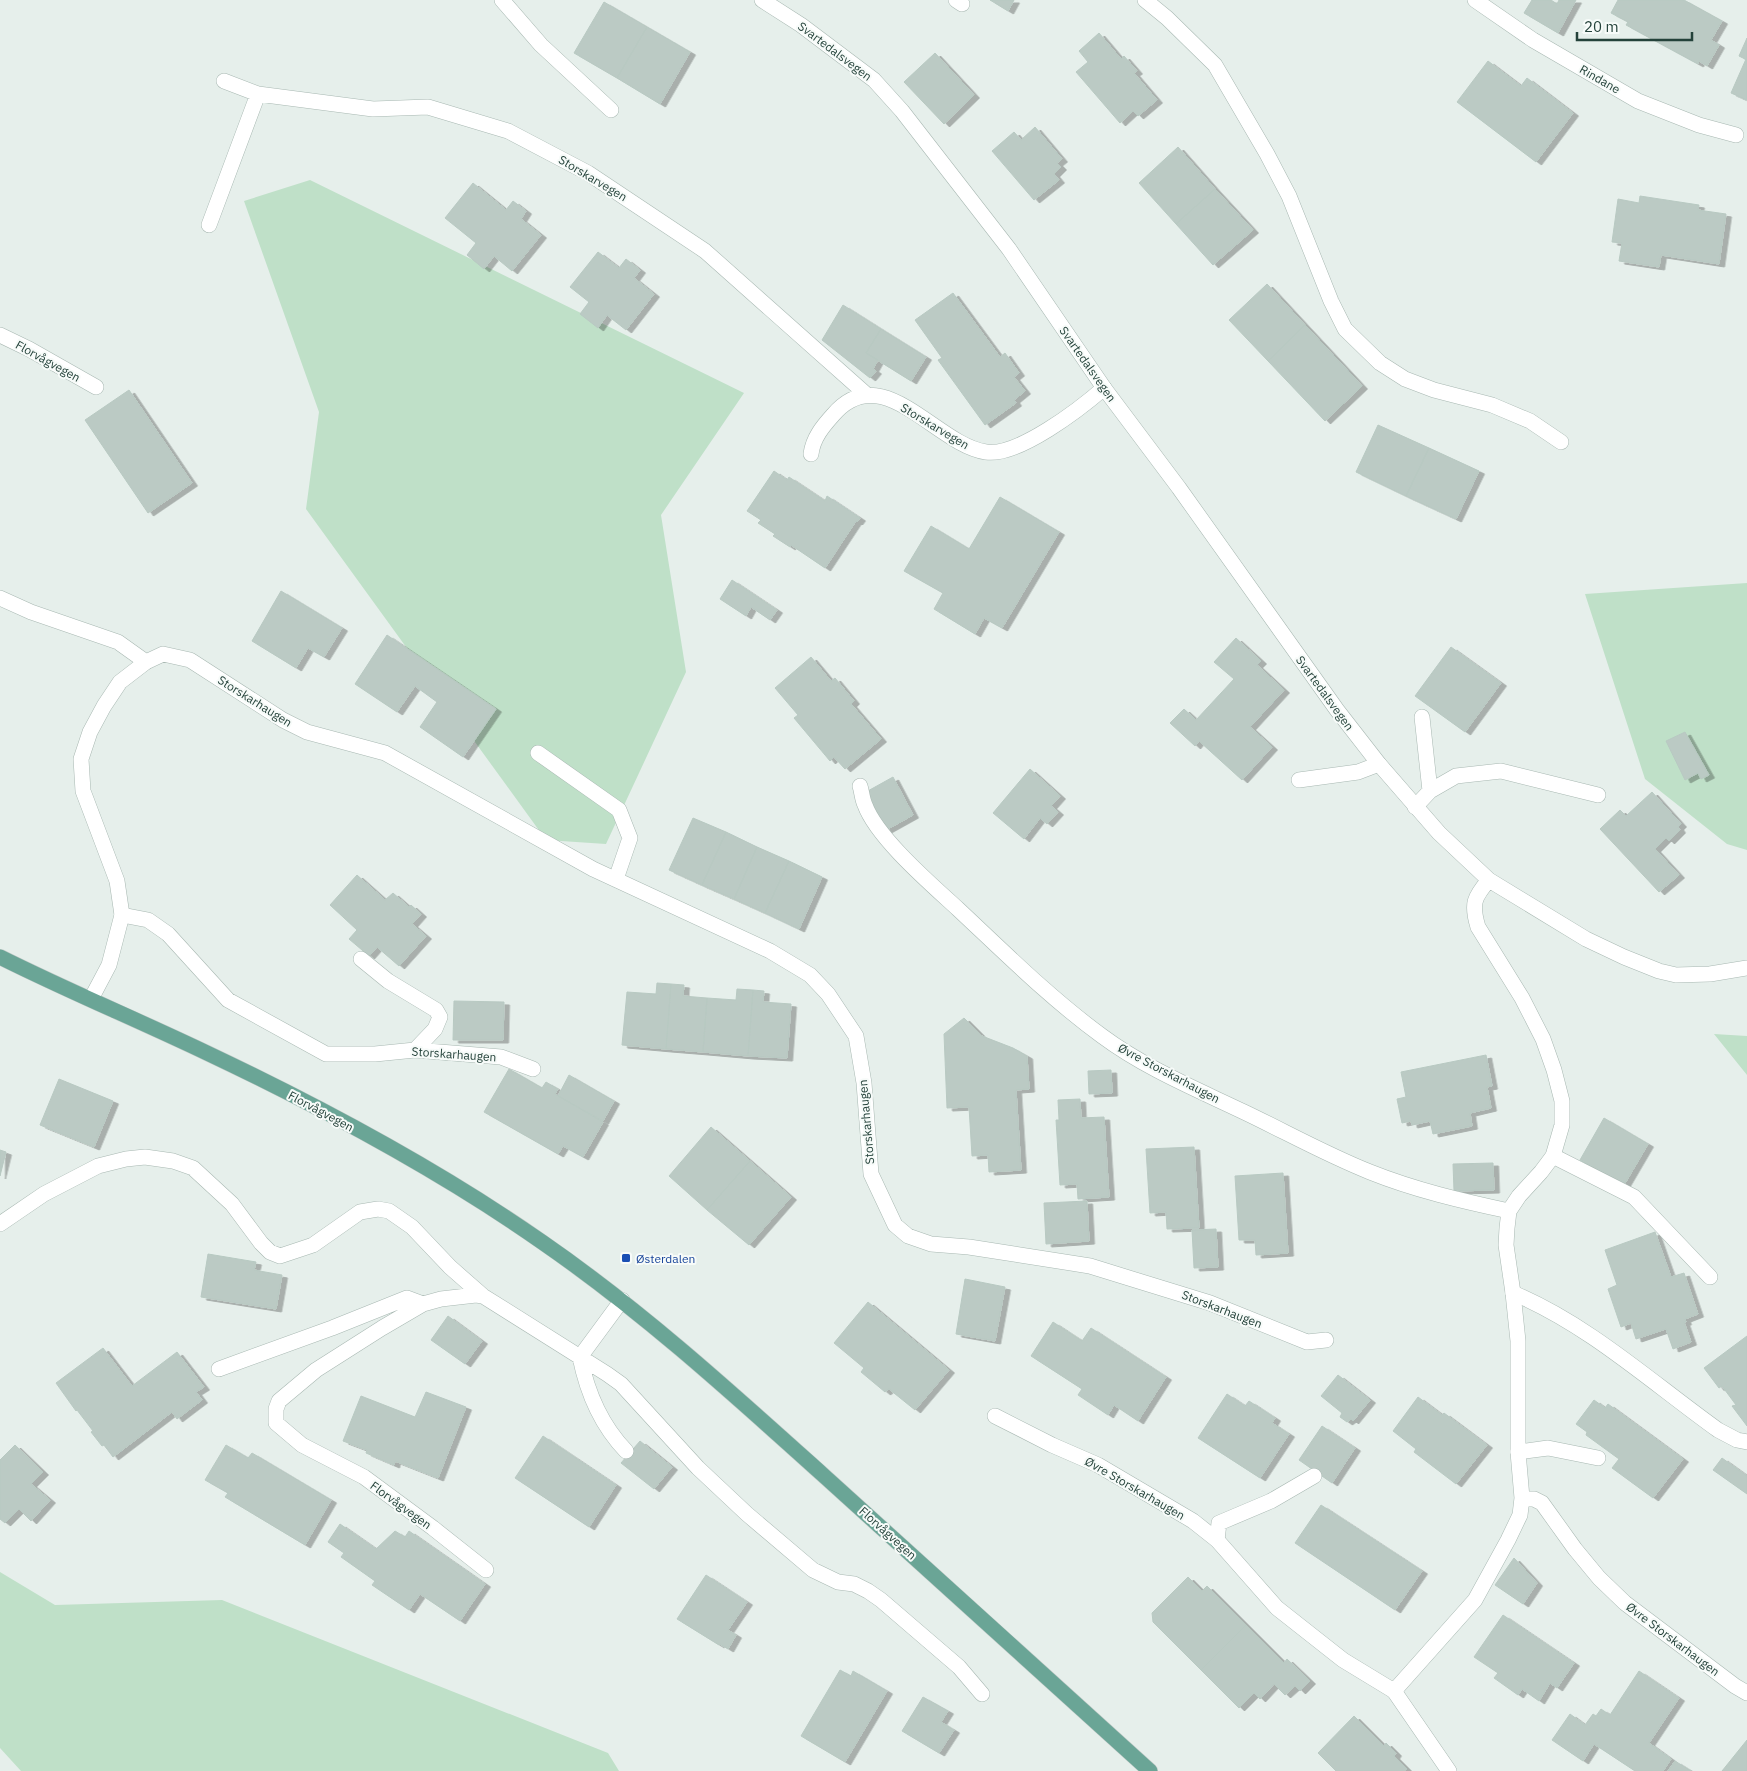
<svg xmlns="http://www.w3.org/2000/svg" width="1747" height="1771" font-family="'IBM Plex Sans',sans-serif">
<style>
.green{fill:#bfe0c8}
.building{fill:#bbcac4;stroke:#b8c9c2;filter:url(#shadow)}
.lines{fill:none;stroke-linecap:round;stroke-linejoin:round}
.lane-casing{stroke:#a8b8b2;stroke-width:16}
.street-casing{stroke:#a8b8b2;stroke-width:16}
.primary-casing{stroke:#c2cac8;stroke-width:16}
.lane{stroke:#fff;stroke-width:15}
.street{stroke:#fff;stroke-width:15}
.primary{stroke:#6aa596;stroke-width:15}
.transit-dot{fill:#1a4fb4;stroke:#f7fbf9;stroke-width:2}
.labels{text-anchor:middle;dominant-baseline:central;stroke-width:4;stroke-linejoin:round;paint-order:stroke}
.street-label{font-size:12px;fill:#24423a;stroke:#f7fbf9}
.transit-label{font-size:12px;fill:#164399;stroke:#f7fbf9;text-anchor:start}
</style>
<defs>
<filter id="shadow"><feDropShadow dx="5.5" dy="3" stdDeviation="0" flood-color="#0004"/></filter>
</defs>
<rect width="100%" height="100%" fill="#e6efeb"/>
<path class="green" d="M 310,180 L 744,393 L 661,515 L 686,672 L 606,844 L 546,840 L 306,509 L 319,412 L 244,201 Z
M 1747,583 L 1747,850 L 1727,844 L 1645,779 L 1585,594 Z
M 1714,1034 L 1747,1036 L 1747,1075 Z
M 0,1572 L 55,1605 L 222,1600 L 608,1753 L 619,1771 L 21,1771 L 0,1748 Z"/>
<path class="building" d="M 990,0 L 1014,0 L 1008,11 Z
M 1532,0 L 1551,0 L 1557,4 L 1559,0 L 1576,0 L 1558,33 L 1524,13 Z
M 1618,0 L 1684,0 L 1722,21 L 1711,40 L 1719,45 L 1707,66 L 1699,61 L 1698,64 L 1626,25 L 1628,22 L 1611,13 Z
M 604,2 L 647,27 L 617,78 L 574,53 Z
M 647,27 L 690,52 L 660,104 L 617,78 Z
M 1099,33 L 1121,59 L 1124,56 L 1137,71 L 1134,73 L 1157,100 L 1138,116 L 1133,111 L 1120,123 L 1076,72 L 1088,62 L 1079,51 Z
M 1747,38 L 1747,60 L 1739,56 Z
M 935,53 L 974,95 L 944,124 L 904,82 Z
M 1746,59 L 1747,60 L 1747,100 L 1731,93 Z
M 1488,61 L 1521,86 L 1527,78 L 1573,113 L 1536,162 L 1457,102 Z
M 1035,127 L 1062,159 L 1057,163 L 1061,167 L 1054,174 L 1059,180 L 1034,200 L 992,151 L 1014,132 L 1021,140 Z
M 1178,147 L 1215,189 L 1176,224 L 1139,183 Z
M 473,183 L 506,210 L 513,201 L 526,211 L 521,219 L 541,235 L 512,271 L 494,256 L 484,269 L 467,255 L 476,243 L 445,218 Z
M 1215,189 L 1253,230 L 1213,265 L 1176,224 Z
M 1640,196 L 1699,205 L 1698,210 L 1726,214 L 1719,264 L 1661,255 L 1659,267 L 1619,261 L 1622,243 L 1612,242 L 1618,199 L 1639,203 Z
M 598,252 L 619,268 L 626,259 L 640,270 L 634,278 L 654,294 L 626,330 L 607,315 L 598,328 L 580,314 L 589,302 L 570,287 Z
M 1267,284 L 1305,325 L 1268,361 L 1229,320 Z
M 953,293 L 1000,357 L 1005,353 L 1019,373 L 1014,377 L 1025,391 L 1014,400 L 1016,403 L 985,425 L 938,360 L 942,358 L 915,320 Z
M 843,305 L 881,329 L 866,353 L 878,360 L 873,369 L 876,371 L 870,378 L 822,340 Z
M 1305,325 L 1362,386 L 1325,421 L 1268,361 Z
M 881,329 L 926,357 L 911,381 L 866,353 Z
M 129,390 L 192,483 L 148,513 L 85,420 Z
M 1378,425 L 1429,448 L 1406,496 L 1356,472 Z
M 1429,448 L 1479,471 L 1456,519 L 1406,496 Z
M 774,471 L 787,480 L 789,477 L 825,501 L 827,496 L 860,518 L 857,522 L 856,521 L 825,568 L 791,545 L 790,547 L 773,536 L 775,534 L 758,523 L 761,520 L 747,511 Z
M 1000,497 L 1059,532 L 1002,628 L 984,618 L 975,634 L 934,609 L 943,593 L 904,571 L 931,526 L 969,549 Z
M 732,580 L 777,610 L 770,620 L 751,607 L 746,616 L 720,599 Z
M 281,591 L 342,628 L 324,657 L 308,648 L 296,668 L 252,641 Z
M 387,635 L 496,709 L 463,757 L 420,727 L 437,702 L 415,686 L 397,712 L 355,684 Z
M 1236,638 L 1261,661 L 1257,665 L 1284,690 L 1250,727 L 1272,747 L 1242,780 L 1199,741 L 1195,746 L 1170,723 L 1184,709 L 1196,720 L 1234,679 L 1214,662 Z
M 1451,647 L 1501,683 L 1465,732 L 1415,696 Z
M 811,657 L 831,681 L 835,678 L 854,701 L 851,704 L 881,739 L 845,769 L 834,757 L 830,761 L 794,718 L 798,715 L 775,688 Z
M 1685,732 L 1709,775 L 1701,779 L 1698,773 L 1685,780 L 1666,741 Z
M 1030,769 L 1060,796 L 1051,806 L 1058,812 L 1047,824 L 1040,818 L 1024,839 L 993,813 Z
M 893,777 L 913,815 L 886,830 L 866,792 Z
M 1652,792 L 1681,824 L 1678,827 L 1680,830 L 1669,841 L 1666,838 L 1655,849 L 1679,875 L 1659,892 L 1600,829 L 1620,810 L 1626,816 Z
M 693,818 L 726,832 L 702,885 L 669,870 Z
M 726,832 L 757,847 L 734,899 L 702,885 Z
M 757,847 L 789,861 L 765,913 L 734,899 Z
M 789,861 L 822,877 L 799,929 L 765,913 Z
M 357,875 L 385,900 L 393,893 L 409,907 L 411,905 L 421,914 L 412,924 L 426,936 L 399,966 L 377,947 L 369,956 L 349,939 L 357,930 L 330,905 Z
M 657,983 L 671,984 L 666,1049 L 622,1045 L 627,992 L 656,994 Z
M 671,984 L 684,985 L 683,996 L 707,998 L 703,1052 L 666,1049 Z
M 737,989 L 753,990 L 748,1056 L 703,1052 L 707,998 L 736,1000 Z
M 753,990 L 764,991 L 763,1002 L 791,1004 L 787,1058 L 748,1056 Z
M 454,1001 L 504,1002 L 503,1040 L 453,1040 Z
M 964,1018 L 982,1036 L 1013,1048 L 1027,1056 L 1029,1089 L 1016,1090 L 1021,1170 L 989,1172 L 988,1155 L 972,1156 L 969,1107 L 947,1108 L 944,1034 Z
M 1486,1055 L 1492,1086 L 1487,1087 L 1491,1108 L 1470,1113 L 1472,1126 L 1433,1134 L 1430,1121 L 1412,1125 L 1411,1121 L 1402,1123 L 1397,1099 L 1406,1097 L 1401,1072 Z
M 509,1069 L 542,1088 L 546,1082 L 558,1089 L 555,1094 L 603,1122 L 583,1157 L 563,1146 L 558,1154 L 484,1112 Z
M 1111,1070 L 1112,1093 L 1089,1094 L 1088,1071 Z
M 569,1075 L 614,1101 L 603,1121 L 558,1096 Z
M 59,1079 L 113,1101 L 94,1147 L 40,1125 Z
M 1080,1099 L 1081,1118 L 1104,1117 L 1109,1197 L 1078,1199 L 1077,1184 L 1060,1185 L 1056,1120 L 1059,1120 L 1058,1100 Z
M 1604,1118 L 1648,1144 L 1624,1185 L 1580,1160 Z
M 711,1127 L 750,1161 L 707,1210 L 669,1176 Z
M 1194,1147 L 1199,1228 L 1167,1229 L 1166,1212 L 1150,1213 L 1146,1149 Z
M 0,1150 L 6,1152 L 0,1176 Z
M 750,1161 L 791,1197 L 749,1245 L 707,1210 Z
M 1493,1163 L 1494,1190 L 1454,1191 L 1453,1164 Z
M 1283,1173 L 1288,1253 L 1256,1255 L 1255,1240 L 1239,1240 L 1235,1176 Z
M 1087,1201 L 1089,1241 L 1046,1244 L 1044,1203 Z
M 1216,1229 L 1218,1267 L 1194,1268 L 1192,1230 Z
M 1655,1232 L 1671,1277 L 1684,1273 L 1698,1314 L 1685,1319 L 1686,1322 L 1684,1322 L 1691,1342 L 1673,1349 L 1666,1329 L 1636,1339 L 1631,1323 L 1621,1327 L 1608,1289 L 1617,1285 L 1605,1250 Z
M 208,1254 L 256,1262 L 254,1270 L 282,1275 L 276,1309 L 201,1297 Z
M 965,1279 L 1005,1287 L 995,1341 L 956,1334 Z
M 868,1302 L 949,1370 L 915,1410 L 889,1389 L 885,1392 L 861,1372 L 864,1368 L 834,1343 Z
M 448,1316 L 482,1341 L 465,1364 L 431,1340 Z
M 1053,1322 L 1082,1341 L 1091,1328 L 1166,1377 L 1138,1421 L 1114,1405 L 1108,1415 L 1078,1395 L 1082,1389 L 1031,1356 Z
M 1747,1336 L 1747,1426 L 1732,1406 L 1736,1405 L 1722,1386 L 1719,1388 L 1704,1368 Z
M 103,1348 L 132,1386 L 177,1352 L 204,1387 L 196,1392 L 202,1400 L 177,1419 L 172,1412 L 113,1457 L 104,1445 L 102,1446 L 91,1432 L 93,1431 L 77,1410 L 76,1411 L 56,1383 Z
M 1338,1375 L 1370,1400 L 1353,1421 L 1351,1419 L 1347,1422 L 1340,1417 L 1342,1413 L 1321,1396 Z
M 426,1392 L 466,1407 L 438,1478 L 395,1461 L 394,1465 L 366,1453 L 367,1450 L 343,1441 L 361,1396 L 415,1417 Z
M 1227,1394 L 1245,1406 L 1249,1401 L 1275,1418 L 1272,1423 L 1289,1434 L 1260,1478 L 1198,1438 Z
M 1418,1397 L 1442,1415 L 1444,1413 L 1487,1445 L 1456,1484 L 1414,1452 L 1416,1449 L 1393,1431 Z
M 1594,1400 L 1605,1408 L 1608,1404 L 1683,1459 L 1653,1498 L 1612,1468 L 1619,1459 L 1586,1435 L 1587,1432 L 1576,1424 Z
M 1322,1426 L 1355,1448 L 1332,1483 L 1299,1460 Z
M 543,1436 L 616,1485 L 589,1527 L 515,1478 Z
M 640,1441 L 672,1467 L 654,1489 L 621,1463 Z
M 15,1445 L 43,1472 L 31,1484 L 50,1500 L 31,1521 L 19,1509 L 5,1523 L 0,1519 L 0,1460 Z
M 226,1445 L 248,1458 L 252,1453 L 331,1500 L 305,1545 L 225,1497 L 228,1493 L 205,1480 Z
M 1722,1458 L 1747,1476 L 1747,1494 L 1713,1470 Z
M 1321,1505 L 1422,1571 L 1395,1610 L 1295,1543 Z
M 340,1524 L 376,1549 L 395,1531 L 405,1537 L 409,1531 L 485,1584 L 460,1621 L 420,1594 L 409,1610 L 372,1585 L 375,1581 L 341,1557 L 344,1553 L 328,1542 Z
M 1514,1558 L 1537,1583 L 1523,1604 L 1495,1585 Z
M 706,1575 L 747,1602 L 728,1630 L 736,1635 L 728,1649 L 720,1644 L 719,1645 L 677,1619 Z
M 1188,1577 L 1202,1591 L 1207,1586 L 1246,1625 L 1201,1670 L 1153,1622 L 1152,1613 Z
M 1503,1615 L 1574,1663 L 1557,1688 L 1550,1683 L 1539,1701 L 1522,1689 L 1518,1695 L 1494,1678 L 1498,1673 L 1474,1657 Z
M 1246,1625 L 1284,1663 L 1287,1659 L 1310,1681 L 1300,1691 L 1295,1686 L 1285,1695 L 1274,1684 L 1260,1699 L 1254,1693 L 1239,1708 L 1201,1670 Z
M 840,1670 L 851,1676 L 853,1671 L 887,1691 L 845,1762 L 801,1736 Z
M 1639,1671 L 1679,1698 L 1649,1743 L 1671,1759 L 1663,1771 L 1635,1771 L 1594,1744 L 1583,1761 L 1552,1740 L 1570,1714 L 1585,1725 L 1593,1714 L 1596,1716 L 1601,1709 L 1610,1715 Z
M 923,1697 L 948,1711 L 941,1722 L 954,1730 L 939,1753 L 902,1731 Z
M 1354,1716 L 1384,1746 L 1386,1743 L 1396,1753 L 1394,1756 L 1407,1769 L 1405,1771 L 1336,1771 L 1318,1753 Z
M 1747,1740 L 1747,1771 L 1722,1771 Z
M 1675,1761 L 1691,1771 L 1668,1771 Z"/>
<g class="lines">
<defs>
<path id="lane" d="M 502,0 L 541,45 L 611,110
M 956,0 L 962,4
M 1145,0 L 1167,18 L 1215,65 L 1267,154 L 1289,196 L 1331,301 L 1345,329 L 1380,363 L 1405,379 L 1434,390 L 1492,405 L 1530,421 L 1561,442
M 224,81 L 258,94 L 373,109 L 428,107 L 508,131 L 588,173 L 705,251 L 867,395
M 209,225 L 258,94
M 0,335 L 29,349 L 96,387
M 811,454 C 813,438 823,426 833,415 C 882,357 936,445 986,452 C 1018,457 1081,408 1104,388
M 0,598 L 31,612 L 118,642 L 146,662
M 1422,717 L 1430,791
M 538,753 L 619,810 L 630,838 L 616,879
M 1299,780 L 1358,772 L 1379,764
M 860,786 C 862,792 862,799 865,805 C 877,838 932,885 958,909 C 1005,953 1050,998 1102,1036 C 1145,1068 1196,1089 1244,1112 C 1286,1132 1327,1155 1370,1172 C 1415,1190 1462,1201 1509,1211
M 1415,807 L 1430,791 L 1456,776 L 1501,771 L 1598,795
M 122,915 L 148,920 L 168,934 L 228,1000 L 326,1054 L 375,1054 L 415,1050 L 501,1057 L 533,1069
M 361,959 L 388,981 L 436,1010 L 440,1017 L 435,1029 L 415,1050
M 1553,1156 L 1634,1197 L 1710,1277
M 0,1224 L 44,1194 L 98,1166 L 126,1159 L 145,1157 L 173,1161 L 193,1168 L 232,1204 L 261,1243 L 270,1252 L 280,1256 L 313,1245 L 360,1212 L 378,1209 L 389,1211 L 412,1227 L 450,1267 L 483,1296 L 607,1374 L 621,1384 L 698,1468 L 747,1514 L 813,1570 L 838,1582 L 854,1584 L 868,1591 L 881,1600 L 959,1667 L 982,1694
M 1513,1293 C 1589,1325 1651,1382 1718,1430 L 1737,1440 L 1747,1442
M 483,1296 L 476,1295 L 441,1299 L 423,1304 L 382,1328 L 316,1370 L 279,1401 L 276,1409 L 276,1423 L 302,1445 L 364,1477 L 433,1528 L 486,1570
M 622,1300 L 580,1357 C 587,1392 601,1425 626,1451
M 219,1369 L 332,1328 L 407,1298 L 423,1304
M 1518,1452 L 1548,1448 L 1598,1458
M 1217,1540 L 1219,1523 L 1271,1501 L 1314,1476
M 1394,1691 L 1449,1771"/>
<path id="street" d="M 762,0 L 801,25 L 874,80 L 902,111 L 1009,249 L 1104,388 L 1179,488 L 1337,710 L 1379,764 L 1439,833 L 1489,880 L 1586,939 L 1624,957 L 1659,971 L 1676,975 L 1710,974 L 1747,968
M 1475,0 L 1533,40 L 1638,101 L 1699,125 L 1736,135
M 91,999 L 109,965 L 122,915 L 117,881 L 83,791 L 81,759 L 90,732 L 104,706 L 120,682 L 146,662 L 163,654 L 190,660 L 283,720 L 307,732 L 385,753 L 593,869 L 770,951 L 810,975 L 828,994 L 856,1036 L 864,1083 L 871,1174 L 895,1225 L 908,1236 L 931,1244 L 969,1247 L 1090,1266 L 1210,1303 L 1307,1342 L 1326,1340
M 995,1416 L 1052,1445 L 1098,1465 L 1193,1521 L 1217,1540 L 1277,1608 L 1343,1660 L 1394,1691 L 1475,1600 L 1508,1540 L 1520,1515 L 1522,1498 L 1518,1452 L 1518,1341 L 1513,1293 L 1506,1245 L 1507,1228 L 1509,1211 L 1519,1196 L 1541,1172 L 1553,1156 L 1562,1125 L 1562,1101 L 1554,1070 L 1543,1039 L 1522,998 L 1478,927 C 1471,904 1474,897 1489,880
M 1522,1498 L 1534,1499 L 1542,1503 L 1575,1549 L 1599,1578 L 1625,1603 L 1735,1686 L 1747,1693"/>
<path id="primary" d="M 0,957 C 68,991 138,1020 207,1053 C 321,1107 439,1170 542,1242 C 642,1311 732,1393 822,1474 C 932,1573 1041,1672 1150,1771"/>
</defs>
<use href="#lane" class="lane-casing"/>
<use href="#street" class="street-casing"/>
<use href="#primary" class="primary-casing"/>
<use href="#lane" class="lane"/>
<use href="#street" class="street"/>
<use href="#primary" class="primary"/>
</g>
<rect class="transit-dot" x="621" y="1253" width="10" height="10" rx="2.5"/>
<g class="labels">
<g class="street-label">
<text transform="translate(835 51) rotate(37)">Svartedalsvegen</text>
<text transform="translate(1600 79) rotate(30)">Rindane</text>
<text transform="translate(593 178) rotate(31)">Storskarvegen</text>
<text transform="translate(48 361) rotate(29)">Florvågvegen</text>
<text transform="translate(1088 364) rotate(55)">Svartedalsvegen</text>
<text transform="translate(935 426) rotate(31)">Storskarvegen</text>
<text transform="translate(1325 693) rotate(54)">Svartedalsvegen</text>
<text transform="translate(255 701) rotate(32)">Storskarhaugen</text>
<text transform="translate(454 1054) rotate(4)">Storskarhaugen</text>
<text transform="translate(1169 1073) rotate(28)">Øvre Storskarhaugen</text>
<text transform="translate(321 1111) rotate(28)">Florvågvegen</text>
<text transform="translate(866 1122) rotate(-95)">Storskarhaugen</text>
<text transform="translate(1222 1309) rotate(21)">Storskarhaugen</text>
<text transform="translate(1135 1488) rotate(30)">Øvre Storskarhaugen</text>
<text transform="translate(401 1505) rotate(36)">Florvågvegen</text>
<text transform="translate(888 1533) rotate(42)">Florvågvegen</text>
<text transform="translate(1673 1639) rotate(37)">Øvre Storskarhaugen</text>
</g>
<g class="transit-label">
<text x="636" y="1258">Østerdalen</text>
</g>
</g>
<path d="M1577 32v8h115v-8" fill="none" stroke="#24423a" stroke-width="2.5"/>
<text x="1584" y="32" font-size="15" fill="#24423a" stroke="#f7fbf9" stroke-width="4" paint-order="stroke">20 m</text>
</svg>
